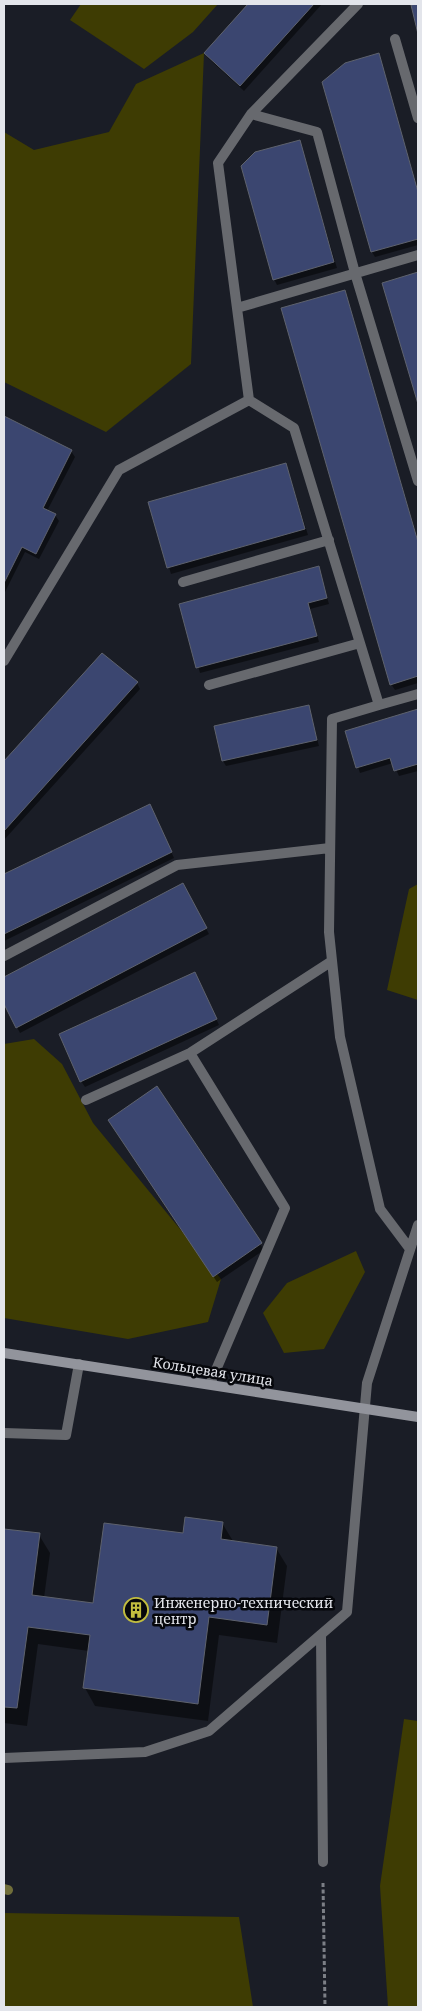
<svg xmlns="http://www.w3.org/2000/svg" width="422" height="2011" font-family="'Noto Serif',serif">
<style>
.green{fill:#3e3c03}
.shadow{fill:#0007}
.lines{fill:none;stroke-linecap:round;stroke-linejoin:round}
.stream{stroke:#706e3a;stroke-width:10}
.building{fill:#3b4670;stroke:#5e626d}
.path{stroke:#7c7f86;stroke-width:3;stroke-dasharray:4 2.5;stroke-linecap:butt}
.lane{stroke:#67696e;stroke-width:10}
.secondary{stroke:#92949c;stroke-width:10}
.labels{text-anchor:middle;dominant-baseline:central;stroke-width:5;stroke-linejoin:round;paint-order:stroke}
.street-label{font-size:14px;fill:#e3e5eb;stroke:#06070b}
.poi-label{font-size:14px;fill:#e3e5eb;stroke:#06070b;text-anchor:start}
</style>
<rect width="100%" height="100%" fill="#1a1d26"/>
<path class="green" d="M 81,4 L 218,4 L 193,32 L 144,69 L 70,20 Z
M 204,53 L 191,364 L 106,432 L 4,382 L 4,132 L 34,150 L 109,132 L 136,84 Z
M 418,884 L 418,1000 L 387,990 L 409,889 Z
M 34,1039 L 62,1064 L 93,1123 L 221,1279 L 208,1322 L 128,1339 L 4,1318 L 4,1044 Z
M 356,1251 L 365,1272 L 324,1349 L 284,1353 L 263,1313 L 287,1283 Z
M 404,1719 L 418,1721 L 418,2007 L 388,2007 L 380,1886 Z
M 4,1913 L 239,1917 L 253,2007 L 4,2007 Z"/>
<path class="shadow" d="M 250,4 L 322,4 L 244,91 L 208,58 L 205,53 Z
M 379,55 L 418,190 L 418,245 L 375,257 L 372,252 Z
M 299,141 L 337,268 L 277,285 L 274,279 Z
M 418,274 L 418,400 L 384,284 Z
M 345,291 L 418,540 L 418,683 L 395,690 L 391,684 Z
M 4,417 L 71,451 L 75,457 L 47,511 L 55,515 L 59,521 L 39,559 L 25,552 L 4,594 Z
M 286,464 L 308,535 L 171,574 L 150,503 Z
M 318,568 L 329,604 L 310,609 L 319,642 L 200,673 L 180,605 Z
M 102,654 L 137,683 L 140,689 L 4,840 L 4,763 Z
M 308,706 L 319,746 L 226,766 L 223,761 Z
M 418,711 L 418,771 L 399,776 L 393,763 L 360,773 L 346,732 Z
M 150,806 L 174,858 L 4,941 L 4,875 Z
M 183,885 L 209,934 L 20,1033 L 4,1002 L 4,978 Z
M 198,979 L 219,1025 L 85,1087 L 81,1081 Z
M 157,1088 L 264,1250 L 217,1282 L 113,1125 Z
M 222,1523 L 233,1541 L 276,1548 L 287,1566 L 277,1643 L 219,1635 L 208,1721 L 95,1706 L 85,1688 L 89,1651 L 38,1644 L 27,1726 L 4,1723 L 4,1530 L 39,1535 L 50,1553 L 44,1598 L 94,1605 L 184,1535 Z"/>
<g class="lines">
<path class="stream" d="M 4,1889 L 8,1890"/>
</g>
<path class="building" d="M 248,4 L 314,4 L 240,86 L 204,53 Z
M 418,4 L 418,34 L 411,5 Z
M 379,53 L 418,192 L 418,239 L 371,252 L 322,82 L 345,63 Z
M 300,140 L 334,262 L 273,280 L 241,166 L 255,152 Z
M 418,272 L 418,404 L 382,283 Z
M 345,290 L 418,542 L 418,676 L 390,685 L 281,308 Z
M 4,416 L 72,450 L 43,508 L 56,514 L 36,554 L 22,547 L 4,583 Z
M 286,463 L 305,529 L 167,568 L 148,502 Z
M 319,566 L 327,598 L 308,603 L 317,636 L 196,668 L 179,604 Z
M 102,653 L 138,682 L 4,831 L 4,761 Z
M 309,705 L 317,740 L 222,761 L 214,726 Z
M 418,709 L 418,764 L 394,771 L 390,758 L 356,768 L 345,731 Z
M 150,804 L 172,852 L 4,934 L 4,874 Z
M 183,883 L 207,928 L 16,1028 L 4,1004 L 4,977 Z
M 195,972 L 217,1019 L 80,1082 L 59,1034 Z
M 157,1086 L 262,1243 L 213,1277 L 108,1120 Z
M 185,1517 L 223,1522 L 221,1539 L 277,1547 L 267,1625 L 209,1617 L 198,1704 L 83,1688 L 90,1635 L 28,1627 L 17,1708 L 4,1707 L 4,1529 L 40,1533 L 32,1595 L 93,1603 L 104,1523 L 183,1533 Z"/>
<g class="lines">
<path class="path" d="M 323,1883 L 325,2007"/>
<path class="lane" d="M 395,39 L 418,118
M 251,114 L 317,132 L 355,273 L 418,481
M 237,308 L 418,255
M 249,400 L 218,163 L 251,114 L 358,4
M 249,400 L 294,428 L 379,705 L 418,694
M 183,582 L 329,540
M 4,661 L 119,470 L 249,400
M 209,685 L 360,643
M 379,705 L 332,719 L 329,932 L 340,1037 L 380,1209 L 410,1249
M 4,956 L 177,865 L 330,848
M 190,1053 L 285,1208 L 210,1384
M 86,1100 L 190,1053 L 332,961
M 4,1433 L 66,1435 L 79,1364
M 321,1635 L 323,1862
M 4,1758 L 145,1752 L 209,1731 L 347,1612 L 367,1383 L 418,1225"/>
<path class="secondary" d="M 4,1353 L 418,1417"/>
</g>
<defs>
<symbol id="building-ring" viewBox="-11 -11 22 22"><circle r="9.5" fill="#06070b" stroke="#c2bd3f" stroke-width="1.5"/><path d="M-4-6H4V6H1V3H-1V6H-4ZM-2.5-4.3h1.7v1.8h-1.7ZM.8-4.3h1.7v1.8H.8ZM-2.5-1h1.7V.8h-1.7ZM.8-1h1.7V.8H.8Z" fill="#c2bd3f"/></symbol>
</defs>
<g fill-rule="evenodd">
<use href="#building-ring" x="122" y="1596" width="28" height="28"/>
</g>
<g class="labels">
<g class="street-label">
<text transform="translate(213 1371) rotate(9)">Кольцевая улица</text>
</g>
<g class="poi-label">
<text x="154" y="1602">Инженерно-технический<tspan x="154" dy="16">центр</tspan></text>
</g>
</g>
<rect width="422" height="2011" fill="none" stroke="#e3e5eb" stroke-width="10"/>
</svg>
